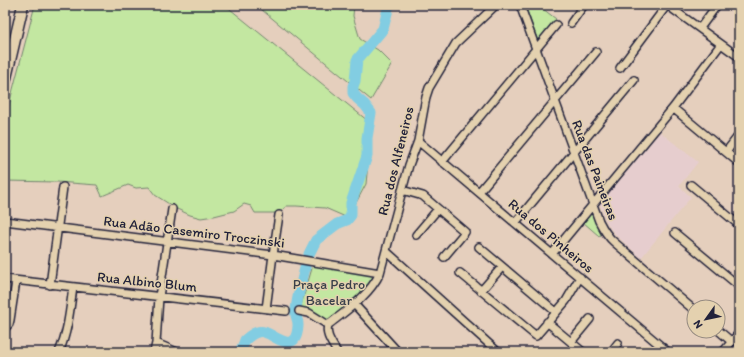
<svg xmlns="http://www.w3.org/2000/svg" width="744" height="357" font-family="Itim,sans-serif">
<style>
.built{fill:#e6cdce}
.green{fill:#c3e7a1;stroke:#72846e}
.lines{fill:none;stroke-linecap:round;stroke-linejoin:round}
.stream{stroke:#5c899f;stroke-width:2}
.river{stroke:#82cde2;stroke-width:11}
.minor-casing{stroke:#22223b;stroke-width:10}
.secondary-casing{stroke:#22223b;stroke-width:13}
.minor{stroke:#e4d1af;stroke-width:7}
.secondary{stroke:#e4d1af;stroke-width:10}
.labels{text-anchor:middle;dominant-baseline:central;stroke-width:3;stroke-linejoin:round;paint-order:stroke}
.street-label{font-size:14px;fill:#22223b;stroke:#e4d1af}
.park-label{font-size:14px;fill:#3a404a;stroke:#e4d1af}
</style>
<rect width="100%" height="100%" fill="#e5cfbd"/>
<filter id="ink" filterUnits="userSpaceOnUse"><feTurbulence type="fractalNoise" baseFrequency=".025" numOctaves="2"/><feDisplacementMap in="SourceGraphic" scale="8" xChannelSelector="R" yChannelSelector="G"/><feConvolveMatrix kernelMatrix="1 2 1 2 8 2 1 2 1" color-interpolation-filters="sRGB"/></filter>
<g filter="url(#ink)">
<path class="built" d="M 660,132 L 698,162 L 679,186 L 691,197 L 641,258 L 617,236 L 610,228 L 606,220 L 600,204 Z"/>
<path class="green" d="M 35,5 L 225,5 L 368,121 L 370,142 L 366,184 L 348,218 L 325,208 L 296,206 L 287,206 L 278,213 L 255,213 L 251,206 L 244,204 L 234,211 L 214,216 L 201,218 L 190,215 L 177,209 L 155,195 L 149,187 L 136,188 L 128,185 L 102,196 L 97,185 L 57,182 L 5,181 L 5,120 Z
M 256,5 L 354,5 L 353,16 L 360,39 L 378,50 L 392,64 L 371,100 Z
M 525,5 L 538,5 L 556,19 L 538,41 Z
M 592,212 L 601,235 L 599,236 L 583,222 Z
M 313,265 L 375,276 L 369,287 L 328,323 L 300,309 Z"/>
<g class="lines">
<path class="stream" d="M 289,342 L 290,345"/>
<path class="river" d="M 309,254 L 316,240 L 337,224 L 347,220 L 351,215 L 351,203 L 367,156 L 367,138 L 371,113 L 365,105 L 357,98 L 353,93 L 353,86 L 355,81 L 357,60 L 383,29 L 389,5
M 240,352 L 244,343 L 245,340 C 264,322 268,337 286,342 C 289,342 289,343 292,341 C 298,338 299,324 297,319 C 296,313 296,319 296,313 C 296,298 302,282 305,268"/>
<defs>
<path id="minor" d="M 520,5 L 599,221 C 603,229 607,236 614,242 L 694,310
M 667,5 L 739,57
M 571,23 L 584,5
M 700,28 L 717,5
M 620,68 L 667,5
M 673,108 L 739,163
M 418,141 L 668,352
M 726,152 L 739,135
M 442,162 L 556,25
M 691,185 L 739,225
M 402,190 L 423,196 L 465,232 L 444,257
M 479,192 L 596,52
M 5,221 L 273,255 L 380,273
M 515,223 L 634,80
M 675,233 L 739,286
M 416,235 L 438,209
M 479,247 L 556,312
M 386,251 L 498,352
M 552,254 L 673,108 L 721,44
M 460,273 L 536,336 L 566,301 L 580,277
M 5,279 L 286,311
M 50,285 L 63,187
M 481,291 L 502,267
M 354,304 L 398,352
M 266,309 L 273,255 L 279,215
M 299,311 L 309,313 L 328,325
M 547,322 L 583,352
M 328,325 C 347,310 369,296 380,273 L 409,165 L 418,141 L 426,97 L 429,88 L 456,43 L 496,5
M 328,325 C 325,335 332,343 337,352
M 5,328 L 9,324 L 10,320 L 16,281
M 718,330 L 732,342
M 571,342 L 590,319
M 156,343 L 177,352
M 59,352 C 68,332 70,309 73,287
M 154,352 L 156,343 L 159,297 L 172,209
M 611,352 L 618,343
M 723,352 L 739,333"/>
<path id="secondary" d="M 5,82 L 23,5"/>
</defs>
<use href="#minor" class="minor-casing"/>
<use href="#secondary" class="secondary-casing"/>
<use href="#minor" class="minor"/>
<use href="#secondary" class="secondary"/>
</g>
</g>
<g class="labels">
<g class="street-label">
<text transform="translate(396 161) rotate(-76)">Rua dos Alfeneiros</text>
<text transform="translate(595 170) rotate(69)">Rua das Paineiras</text>
<text transform="translate(194 232) rotate(7)">Rua Adão Casemiro Troczinski</text>
<text transform="translate(551 236) rotate(40)">Rua dos Pinheiros</text>
<text transform="translate(147 282) rotate(6)">Rua Albino Blum</text>
</g>
<g class="park-label">
<text x="329" y="284">Praça Pedro<tspan x="329" dy="16">Bacelar</tspan></text>
</g>
</g>
<rect width="744" height="357" fill="none" stroke="#e4d1af" stroke-width="20"/>
<rect x="10" y="10" width="724" height="337" fill="none" stroke="#22223b" stroke-width="1.5" filter="url(#ink)"/>
<g transform="translate(706 319) rotate(237)"><circle r="19" fill="#e4d1af" stroke="#968b81"/>
<path d="M0-3L7 15L0 10L-7 15Z" fill="#22223b"/>
<text y="-6" font-size="11" font-weight="bold" text-anchor="middle" fill="#22223b">N</text>
</g>
</svg>
